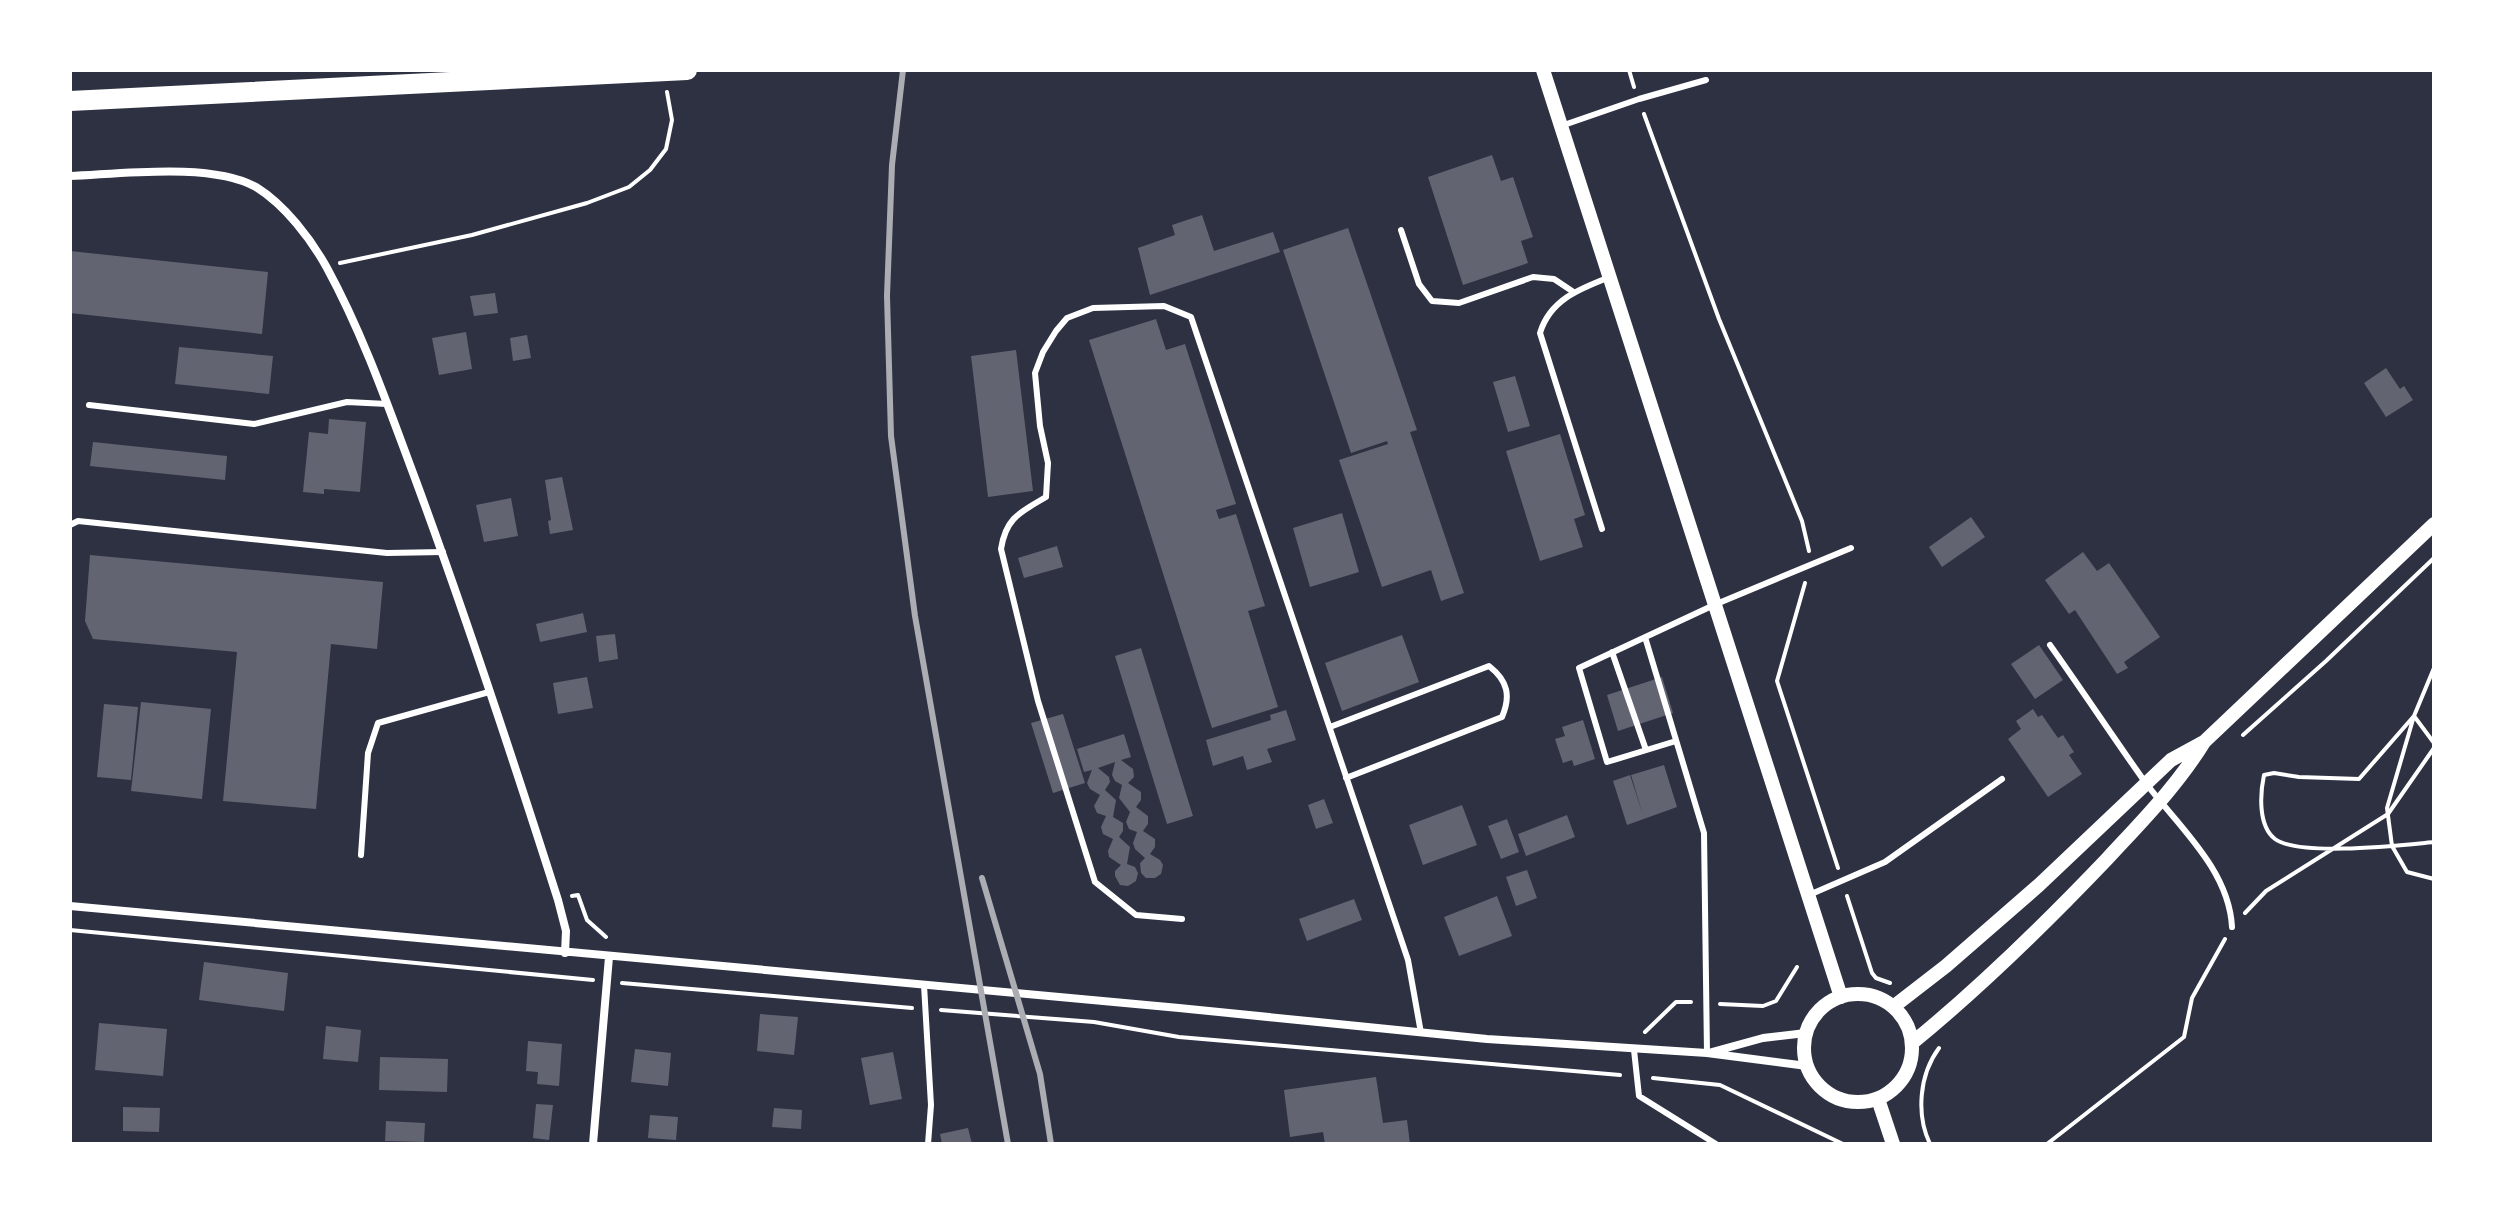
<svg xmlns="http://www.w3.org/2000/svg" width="2504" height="1214" font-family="Georgia,serif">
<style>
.building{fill:#626471}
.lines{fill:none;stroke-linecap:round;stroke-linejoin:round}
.path{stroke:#fff;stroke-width:4}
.service{stroke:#fff;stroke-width:6}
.minor{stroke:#fff;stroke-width:8}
.tertiary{stroke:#fff;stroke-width:14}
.primary{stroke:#fff;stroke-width:20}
.rail{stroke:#abadb3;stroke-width:6}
</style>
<rect width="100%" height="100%" fill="#2d3142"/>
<path class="building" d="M 1492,155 L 1501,181 L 1513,177 L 1533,237 L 1521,241 L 1528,263 L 1463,285 L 1428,177 Z
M 1202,215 L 1214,251 L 1273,232 L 1280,252 L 1150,295 L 1138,248 L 1175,235 L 1172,225 Z
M 1348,228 L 1417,430 L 1410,432 L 1464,593 L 1441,601 L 1431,570 L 1382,587 L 1339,460 L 1388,444 L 1387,441 L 1351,453 L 1283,250 Z
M 70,251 L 268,272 L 262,334 L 70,313 Z
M 495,293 L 498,313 L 474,316 L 470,296 Z
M 1156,319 L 1166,350 L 1185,344 L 1236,504 L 1216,510 L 1219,519 L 1236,514 L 1265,606 L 1248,611 L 1278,707 L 1212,728 L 1089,340 Z
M 466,332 L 472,369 L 439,375 L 432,338 Z
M 527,335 L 531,358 L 513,361 L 510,338 Z
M 179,347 L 273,356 L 269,394 L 175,384 Z
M 1016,350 L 1033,491 L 988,497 L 971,356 Z
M 2386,368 L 2400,389 L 2404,386 L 2413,400 L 2386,417 L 2364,383 Z
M 1515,376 L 1530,426 L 1508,432 L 1493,382 Z
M 329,419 L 366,422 L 360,492 L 324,489 L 324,494 L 303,492 L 309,432 L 328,434 Z
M 1560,434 L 1585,515 L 1574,519 L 1583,547 L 1540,561 L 1506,451 Z
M 93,442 L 227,456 L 225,480 L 90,466 Z
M 562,477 L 573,530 L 550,534 L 548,521 L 551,520 L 545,480 Z
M 511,498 L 518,536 L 484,542 L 476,505 Z
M 1342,513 L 1359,572 L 1310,587 L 1293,528 Z
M 1971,517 L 1985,537 L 1942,567 L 1929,547 Z
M 1057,546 L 1063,567 L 1024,578 L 1018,558 Z
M 2083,552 L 2097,571 L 2109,563 L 2160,637 L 2124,662 L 2128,668 L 2117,674 L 2075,610 L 2069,614 L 2045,580 Z
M 90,555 L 383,582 L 377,649 L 331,644 L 316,809 L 223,801 L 237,652 L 93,639 L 85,621 Z
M 583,613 L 587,632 L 540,642 L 536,624 Z
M 615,634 L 618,659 L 599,662 L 596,636 Z
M 1402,635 L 1419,682 L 1342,711 L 1325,663 Z
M 2039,645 L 2063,680 L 2035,699 L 2011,664 Z
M 1141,648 L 1193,816 L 1167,824 L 1115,656 Z
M 587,677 L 593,708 L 558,714 L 553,683 Z
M 1662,677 L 1673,713 L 1618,731 L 1607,695 Z
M 141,702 L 211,709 L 202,799 L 131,791 Z
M 104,704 L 138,707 L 131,780 L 97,777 Z
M 2033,709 L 2038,717 L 2042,715 L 2058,738 L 2063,735 L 2074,752 L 2069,755 L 2082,774 L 2048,797 L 2008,739 L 2021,729 L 2016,721 Z
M 1286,710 L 1296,740 L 1267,749 L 1272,762 L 1247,770 L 1243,756 L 1213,766 L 1206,740 L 1271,720 L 1270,715 Z
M 1063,714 L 1085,783 L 1053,793 L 1031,723 Z
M 1583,720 L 1595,759 L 1574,766 L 1572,760 L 1563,763 L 1555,739 L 1565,736 L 1562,727 Z
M 1124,734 L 1131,757 L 1121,760 L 1133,769 L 1134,777 L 1128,783 L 1141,792 L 1141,800 L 1136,807 L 1148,816 L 1148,824 L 1143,831 L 1155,839 L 1155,847 L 1150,854 L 1160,860 L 1163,865 L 1161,874 L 1155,878 L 1146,878 L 1141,873 L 1140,863 L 1145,858 L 1135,849 L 1133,843 L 1137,832 L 1129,829 L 1126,822 L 1130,812 L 1119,798 L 1122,785 L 1115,781 L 1112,775 L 1115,762 L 1098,768 L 1109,777 L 1110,782 L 1105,790 L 1116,800 L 1113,817 L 1123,823 L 1123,831 L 1119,837 L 1130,847 L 1127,864 L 1135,867 L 1138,873 L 1136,881 L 1128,886 L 1120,885 L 1115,876 L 1115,871 L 1121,865 L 1109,857 L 1108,851 L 1113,839 L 1103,834 L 1101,827 L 1106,816 L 1097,813 L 1094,806 L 1100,795 L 1090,789 L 1087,783 L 1092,770 L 1084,772 L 1077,749 Z
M 1664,765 L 1677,807 L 1627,825 L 1613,781 L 1630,775 L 1643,815 L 1631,775 Z
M 1324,799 L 1333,823 L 1316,829 L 1308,805 Z
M 1462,805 L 1477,845 L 1423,865 L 1409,825 Z
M 1567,815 L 1575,837 L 1526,856 L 1518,834 Z
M 1507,819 L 1519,852 L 1501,859 L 1488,826 Z
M 1527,870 L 1537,898 L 1516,906 L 1506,877 Z
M 1497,896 L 1512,936 L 1459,956 L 1444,917 Z
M 1354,899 L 1362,920 L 1307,941 L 1299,919 Z
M 204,962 L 288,973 L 284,1011 L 199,1000 Z
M 760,1014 L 798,1017 L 794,1055 L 757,1051 Z
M 99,1023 L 167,1029 L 163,1076 L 95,1070 Z
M 326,1026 L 361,1030 L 358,1062 L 323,1059 Z
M 528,1041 L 562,1044 L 559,1086 L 537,1084 L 538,1072 L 526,1071 Z
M 635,1049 L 671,1053 L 668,1086 L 631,1082 Z
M 893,1052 L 902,1099 L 870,1105 L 861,1058 Z
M 380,1057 L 448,1059 L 447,1092 L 379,1090 Z
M 1376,1077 L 1383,1123 L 1407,1120 L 1410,1144 L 1325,1144 L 1323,1132 L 1290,1137 L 1284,1090 Z
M 536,1104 L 553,1105 L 549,1140 L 533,1138 Z
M 123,1107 L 160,1108 L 159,1132 L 123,1131 Z
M 774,1108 L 802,1110 L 801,1129 L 772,1127 Z
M 650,1115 L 678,1117 L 676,1140 L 648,1138 Z
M 386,1121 L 425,1123 L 424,1142 L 385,1141 Z
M 968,1128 L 972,1144 L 942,1144 L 940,1134 Z"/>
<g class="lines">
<path class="path" d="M 1629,70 L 1634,87
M 1644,114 L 1719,319 L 1802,521 L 1809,551
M 340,263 L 472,235 L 587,203 L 629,187 L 650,170 L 666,149 L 672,120 L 667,92
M 1805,583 L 1777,681 L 1838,868
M 2434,668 L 2414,716 L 2387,808 L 2392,846 L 2407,872 L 2434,879
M 2243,735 L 2326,661 L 2434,558
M 2434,743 L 2414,716 L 2359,779 L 2299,777 L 2274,773 L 2264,775 C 2260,794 2258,826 2275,839 C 2299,857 2402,845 2434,842
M 572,896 L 578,895 L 587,920 L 606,937
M 1847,896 L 1872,973 L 1876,978 L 1890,983
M 2245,913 L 2266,891 L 2388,814 L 2434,748
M 70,930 L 593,980
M 622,983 L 912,1008
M 1720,1004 L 1763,1006 L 1776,1001 L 1797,967
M 941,1010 L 1094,1022 L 1179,1037 L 1620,1075
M 1645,1032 L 1676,1002 L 1691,1002
M 1653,1078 L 1720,1085 L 1843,1144
M 1930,1144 C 1916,1115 1919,1075 1939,1048
M 2047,1144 L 2184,1037 L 2192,998 L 2225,939"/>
<path class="service" d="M 1561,126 L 1639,99 L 1706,80
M 1401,230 L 1419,284 L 1432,301 L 1459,303 L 1533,277 L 1554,279 L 1572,291
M 89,405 L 254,424 L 347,402 L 387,404
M 70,525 L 78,521 L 387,553 L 443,552
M 1602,529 L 1540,333 C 1550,300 1579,289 1610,277
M 1645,637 L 1704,833 L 1707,1053
M 2050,645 C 2082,690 2113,737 2145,782 C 2177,825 2229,869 2232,927
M 1612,652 L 1646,750
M 1330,727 L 1489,666 C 1508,681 1511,696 1502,717 L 1346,778
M 1676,741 L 1607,762 L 1579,668 L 1714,605 L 1851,548
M 361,855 L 368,753 L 378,723 L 489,692
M 1809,895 L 1885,862 L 2002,779
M 1182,919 L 1136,915 L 1095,882 L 1038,701 L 1001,549 C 1006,517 1021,512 1046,497 L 1048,463 L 1040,426 L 1035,373 L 1043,352 L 1056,331 L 1067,318 L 1093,308 L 1164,306 L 1191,317 L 1408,960 L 1421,1033
M 924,985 L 931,1105 L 928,1144
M 1634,1050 L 1639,1096 L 1716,1144"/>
<path class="minor" d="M 70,176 C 120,174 212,162 256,187 C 285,205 311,239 327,268 C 364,336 389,409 416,481 C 467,619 513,759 558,900 L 566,931 L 565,953
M 70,906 L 1179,1008 L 1487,1039 L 1707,1053 L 1807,1066
M 1712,1052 L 1763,1038 L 1806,1033
M 593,1144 L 609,957"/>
<path class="tertiary" d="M 1543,70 L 1841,997
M1804 1048a54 54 0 1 1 108 0a54 54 0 1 1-108 0Z
M 1893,1007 L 1946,966 L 2039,885 L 2171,760 L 2204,742
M 1912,1043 C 1982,986 2045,924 2107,859 C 2142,821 2177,786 2204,742 L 2434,524
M 1878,1099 L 1893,1144"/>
<path class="primary" d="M 70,101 L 687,70"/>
<path class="rail" d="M 903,70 L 892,165 L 887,296 L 891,436 L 915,616 L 1008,1144
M 982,878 L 1040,1074 L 1051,1144"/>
</g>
<rect width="2504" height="1214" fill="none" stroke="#ffffff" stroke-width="144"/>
</svg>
